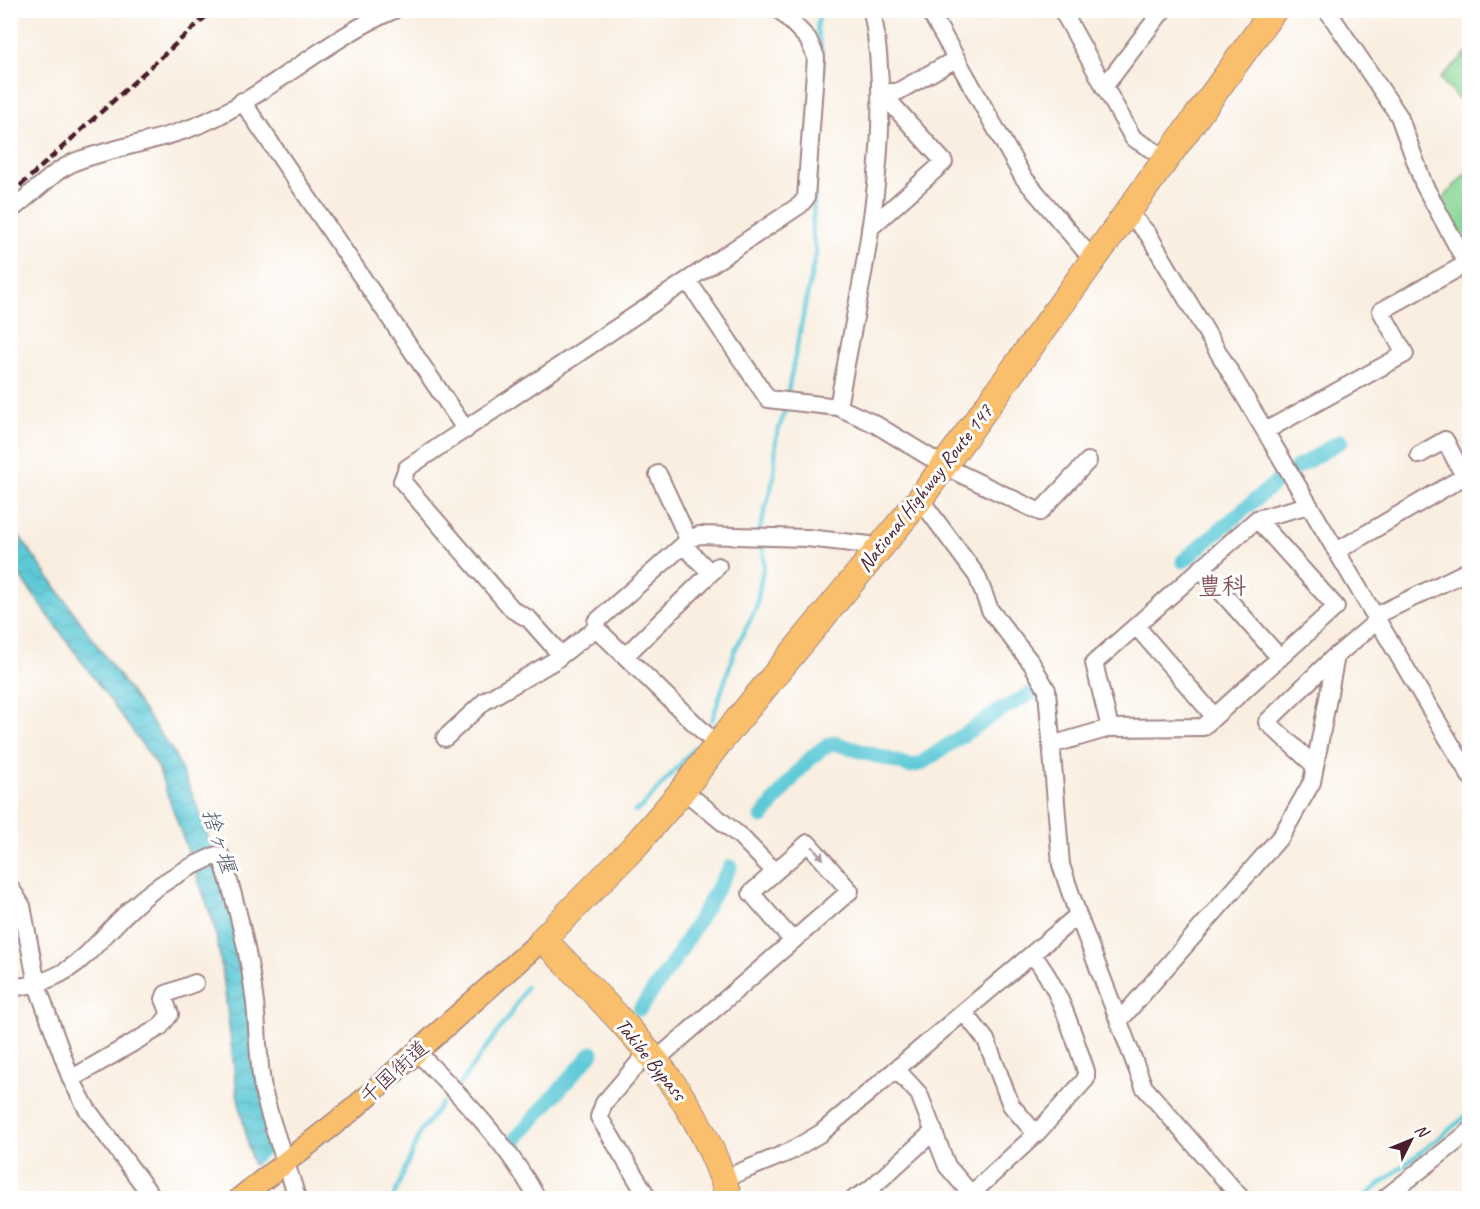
<svg xmlns="http://www.w3.org/2000/svg" width="1480" height="1209" font-family="Caveat,'Klee One',sans-serif">
<style>
.grass{fill:#87d695;stroke:#687a60;stroke-width:1.5}
.water{fill:url(#water-waves);stroke:#547481;stroke-width:1.5}
.pier{fill:#f9eee0}
.lines{fill:none;stroke-linecap:round;stroke-linejoin:round}
.stream{stroke:#5dc9d7;stroke-width:4.5}
.canal{stroke:#5dc9d7;stroke-width:15}
.minor-casing{stroke:#a28686;stroke-width:20}
.major-casing{stroke:#a28686;stroke-width:24}
.highway-casing{stroke:#a28686;stroke-width:28}
.minor{stroke:#fff;stroke-width:16}
.major{stroke:#f9bf6c;stroke-width:21}
.highway{stroke:#f9bf6c;stroke-width:26}
.rail{stroke:#4a1f2b;stroke-width:4.5;stroke-dasharray:9 4.5;stroke-linecap:butt}
.oneway{fill:#ae9aa0}
.labels{text-anchor:middle;dominant-baseline:central;stroke-width:6;stroke-linejoin:round;paint-order:stroke}
.street-label{font-size:21px;fill:#4a1f2b;stroke:#fff}
.water-label{font-size:22px;font-style:italic;fill:#515a67;stroke:#fff}
.quarter-label{font-size:24px;font-weight:bold;fill:#845256;stroke:#fff}
</style>
<defs>
<pattern id="water-waves" width="16" height="10" patternUnits="userSpaceOnUse" patternTransform="scale(1.5)"><rect width="16" height="10" fill="#5dc9d7"/><path d="M0 5q4-4 8 0t8 0" fill="none" stroke="#52acb9"/></pattern>
</defs>
<rect width="100%" height="100%" fill="#fff"/>
<filter id="ink" filterUnits="userSpaceOnUse"><feTurbulence type="fractalNoise" baseFrequency=".0167" numOctaves="2"/><feDisplacementMap in="SourceGraphic" scale="12" xChannelSelector="R" yChannelSelector="G"/><feConvolveMatrix kernelMatrix="1 2 1 2 8 2 1 2 1" color-interpolation-filters="sRGB"/></filter>
<filter id="wash" filterUnits="userSpaceOnUse"><feTurbulence type="fractalNoise" baseFrequency=".008" numOctaves="4" result="noise"/><feDisplacementMap in="SourceGraphic" scale="24" xChannelSelector="R" yChannelSelector="G"/><feGaussianBlur stdDeviation="1.35" result="paint"/><feColorMatrix in="noise" values="0 0 0 0 0 0 0 0 0 0 0 0 0 0 0 0 0 1.4 0 .05"/><feComposite in="paint" operator="in"/></filter>
<g filter="url(#wash)">
<rect width="100%" height="100%" fill="#f9eee0"/>
<path class="grass" d="M 1469,51 L 1469,112 L 1440,78 Z
M 1469,169 L 1469,256 L 1441,201 Z"/>
<path class="water" d="M 10,523 L 174,753 L 199,810 L 232,910 L 290,1198 L 265,1198 L 251,1158 L 237,1093 L 223,975 L 214,924 L 157,765 L 11,564 Z"/>
<path class="pier" d="M 277,1148 L 288,1185 L 270,1198 L 262,1198 L 251,1168 Z"/>
<g class="lines">
<path class="stream" d="M 820,10 L 817,29 L 822,53
M 788,391 L 816,252 L 812,231 L 823,61
M 759,532 L 774,477 L 776,438 L 785,410
M 712,720 L 735,650 L 756,608 L 764,564 L 763,541
M 635,811 L 641,808 L 695,747
M 459,1085 L 511,1014 L 526,987
M 393,1198 L 421,1131 L 442,1103
M 1363,1198 L 1470,1113"/>
<path class="canal" d="M 1296,468 L 1341,441
M 1183,561 L 1281,478
M 762,817 C 780,796 808,751 834,743 L 910,766 L 920,764 L 999,711 L 1034,692
M 640,1009 L 673,963 L 730,867
M 548,1198 L 514,1145 L 514,1141 L 592,1053"/>
</g>
</g>
<g filter="url(#ink)">
<g class="lines">
<defs>
<path id="minor" d="M 929,10 L 1023,177 L 1087,253 L 1096,258
M 1062,10 L 1133,138 L 1167,159
M 1327,10 L 1399,116 L 1424,185 L 1470,270
M 1104,87 L 1163,10
M 881,92 L 897,92 L 956,59
M 242,101 L 466,430
M 10,211 L 58,171 L 74,162 C 120,145 170,140 214,118 C 277,87 329,38 394,10
M 1128,212 L 1148,234 L 1470,776
M 870,228 L 944,162 L 881,92
M 688,281 L 768,399 L 838,407 L 875,424 L 944,466 L 1040,512 L 1088,461
M 838,407 C 861,278 897,142 872,10
M 1265,431 L 1405,354 L 1381,311 L 1466,264
M 1419,455 L 1445,440 L 1464,476
M 658,474 L 686,534 L 687,549 L 711,573
M 920,499 L 977,576 L 990,610 L 1032,664 L 1047,690 L 1061,865 L 1078,915 L 1144,1087 L 1241,1198
M 1337,551 L 1470,473
M 1201,569 L 1280,658
M 1375,616 L 1470,570
M 1136,626 L 1214,716
M 596,628 L 596,622 L 690,539 L 699,535 L 807,538 L 870,545 L 878,550
M 561,655 L 529,619 L 513,610 L 402,481 L 407,468 L 413,464 L 800,205 L 806,198 L 816,57 L 808,39 L 780,10
M 625,656 L 718,566
M 1110,728 L 1203,727 L 1336,607 L 1257,519
M 445,738 L 485,701 L 554,661 L 596,628 L 717,745
M 1051,745 L 1110,728 L 1094,663 L 1257,519 L 1309,505
M 1315,766 L 1267,722 L 1335,656
M 683,790 L 741,837 L 775,872
M 10,887 L 22,906 L 37,985 L 71,1079 L 87,1109 L 153,1198
M 10,988 C 78,981 89,947 134,906 C 159,883 185,868 217,855 L 221,856 C 237,904 249,952 255,1003 C 258,1032 258,1061 263,1089 C 271,1127 287,1162 297,1198
M 964,1012 L 986,1040 L 1011,1105 L 1036,1134
M 1120,1020 L 1282,835 L 1312,782 L 1336,656 L 1378,620
M 417,1052 C 462,1097 507,1143 537,1198
M 656,1060 L 850,891 L 808,843 L 751,893 L 793,941
M 896,1069 L 919,1094 L 947,1166 L 972,1195
M 71,1079 L 160,1027 L 170,1014 L 164,999 L 166,994 L 195,983
M 723,1179 L 789,1152 L 821,1133 L 1078,915
M 648,1198 L 599,1117 L 604,1103 L 649,1051
M 855,1198 L 869,1190 L 934,1131
M 967,1198 L 1036,1134 L 1086,1079 L 1086,1071 C 1071,1029 1060,988 1032,954
M 1385,1198 L 1470,1131"/>
<path id="major" d="M 240,1198 L 352,1110 L 543,939"/>
<path id="highway" d="M 729,1198 C 696,1086 620,1021 543,939 L 634,847 L 683,790 L 717,745 L 920,499 L 1274,10"/>
</defs>
<use href="#minor" class="minor-casing"/>
<use href="#major" class="major-casing"/>
<use href="#highway" class="highway-casing"/>
<use href="#minor" class="minor"/>
<use href="#major" class="major"/>
<use href="#highway" class="highway"/>
<path class="rail" d="M 10,195 L 213,10"/>
</g>
<defs><path id="oneway-solid" d="M-6-.8H1V-3.2L6.5 0L1 3.2V.8H-6Z" transform="scale(1.5)"/></defs>
<use class="oneway" href="#oneway-solid" transform="translate(818 853) rotate(49)"/>
</g>
<g class="labels">
<g class="street-label">
<text transform="translate(925 488) rotate(-52)">National Highway Route 147</text>
<text transform="translate(651 1059) rotate(51)">Takibe Bypass</text>
<text transform="translate(394 1072) rotate(-42)">千国街道</text>
</g>
<g class="water-label">
<text transform="translate(219 841) rotate(72)">捨ヶ堰</text>
</g>
<g class="quarter-label">
<text x="1222" y="586">豊科</text>
</g>
</g>
<rect width="1480" height="1209" fill="none" stroke="#fff" stroke-width="36"/>
<g transform="translate(1411 1140) rotate(47)" stroke="#ffffff" stroke-width="4.5" paint-order="stroke">
<path d="M0-4.5L10 22L0 15L-10 22Z" fill="#4a1f2b"/>
<text y="-9" font-size="16" font-weight="bold" text-anchor="middle" fill="#4a1f2b">N</text>
</g>
</svg>
